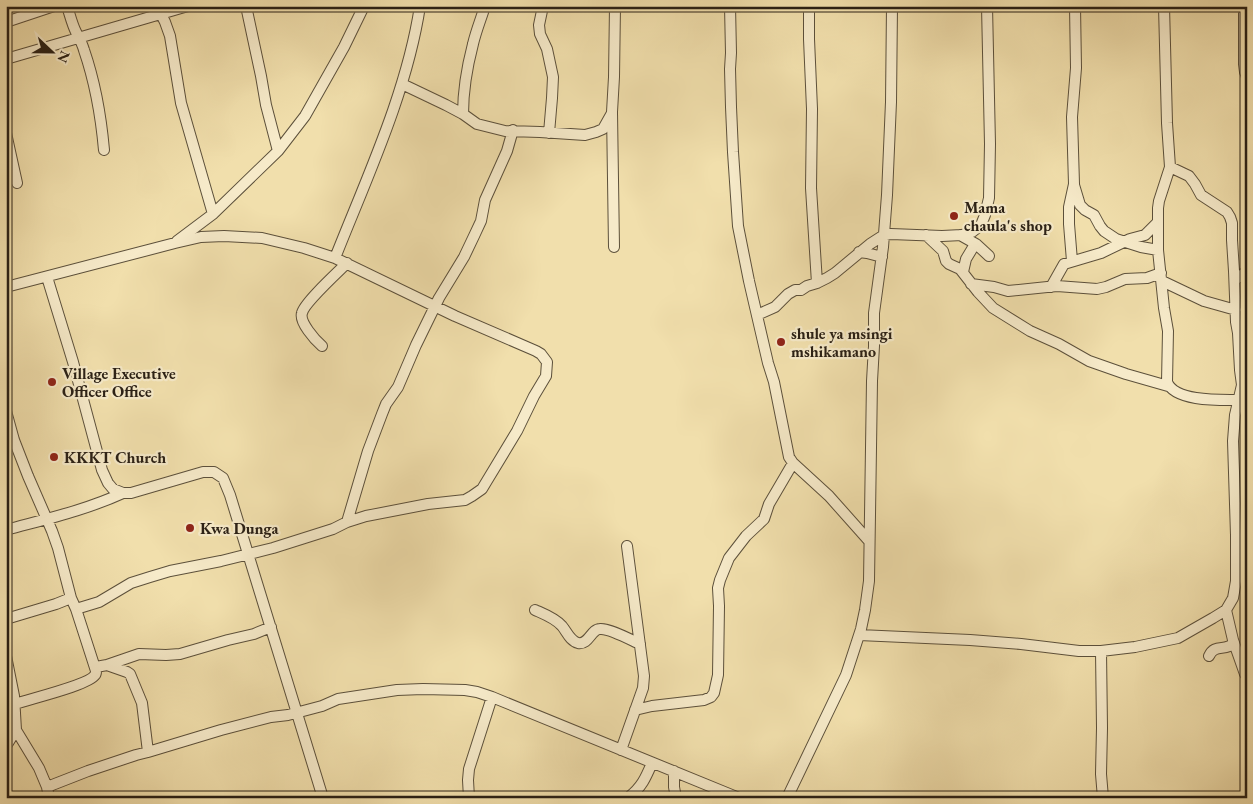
<svg xmlns="http://www.w3.org/2000/svg" width="1253" height="804" font-family="'EB Garamond',serif">
<style>
.lines{fill:none;stroke-linecap:round;stroke-linejoin:round}
.minor-casing{stroke:#5c503b;stroke-width:12}
.minor{stroke:#f6eac9;stroke-width:10}
.poi-dot{fill:#8f2418;stroke:#f6eac9;stroke-width:2}
.labels{text-anchor:middle;dominant-baseline:central;stroke-width:4.5;stroke-linejoin:round;paint-order:stroke}
.poi-label{font-size:16px;font-weight:bold;fill:#2a2015;stroke:#f6eac9;text-anchor:start}
</style>
<rect width="100%" height="100%" fill="#f1dfac"/>
<filter id="stains"><feTurbulence type="fractalNoise" baseFrequency=".004" numOctaves="4"/><feColorMatrix values="0 0 0 0 .2 0 0 0 0 .09 0 0 0 0 .02 0 0 0 .5 -.17"/></filter>
<radialGradient id="worn" r=".72"><stop offset=".6" stop-color="#630" stop-opacity="0"/><stop offset="1" stop-color="#630" stop-opacity=".3"/></radialGradient>
<g class="lines">
<defs>
<path id="minor" d="M 67,6 C 70,15 72,24 76,32 C 79,38 82,43 84,50 C 95,82 101,116 104,150
M 157,6 L 165,22 L 170,36 L 181,103 L 213,214
M 246,6 L 261,76 L 266,105 L 278,151
M 543,6 L 539,25 L 540,34 L 547,49 L 553,77 L 552,98 L 549,133
M 730,6 L 731,53 L 730,69 L 731,107 L 733,152 L 738,226 L 749,281 L 768,363 L 774,382 L 789,457 L 793,463 L 829,496 L 869,541
M 809,6 L 809,39 L 812,109 L 811,188 L 817,283
M 1164,6 L 1167,123 L 1170,167 L 1159,201 L 1158,208 L 1158,250 L 1164,308 L 1168,331 L 1167,382 C 1175,402 1221,400 1239,400
M 1244,6 L 1244,64 L 1245,72 L 1247,77
M 6,22 L 54,6
M 6,59 L 188,6
M 402,84 L 446,105 L 463,114 L 477,124 L 505,131 L 540,132 L 585,135 L 596,132 L 603,129 L 612,113
M 463,114 C 463,91 467,67 473,44 C 476,31 481,19 485,6
M 6,133 L 17,183
M 1074,185 L 1080,205 L 1085,210 L 1094,215 L 1100,226 L 1104,231 L 1116,239 L 1141,247 L 1158,250
M 926,235 L 943,251 L 946,261 L 949,264 L 960,269 L 978,292 L 993,308 L 1030,331 L 1059,344 L 1089,361 L 1126,374 L 1168,386
M 960,235 L 976,244 L 989,256
M 177,241 L 213,214 L 278,151 L 305,116 L 344,47 L 364,6
M 614,247 L 612,112 L 614,77 L 615,6
M 859,252 L 867,253 L 882,257
M 335,258 C 367,177 407,92 420,6
M 1072,261 L 1069,224 L 1069,207 L 1074,184 L 1072,117 L 1076,68 L 1075,6
M 963,272 L 966,259 L 975,244
M 47,277 L 73,362 L 102,470 L 108,483 L 113,489 L 123,493 L 131,493 L 203,472 L 214,472 L 223,478 L 230,495 L 323,798
M 1235,280 L 1247,271
M 1162,281 L 1204,301 L 1236,310
M 971,284 L 994,287 L 1008,291 L 1057,286 L 1097,289 L 1106,287 L 1125,279 L 1147,278 L 1161,273
M 6,287 L 175,243 L 201,237 L 224,236 L 262,238 L 304,248 L 335,258 L 455,316 L 536,351 L 541,354 L 547,362 L 546,376 L 534,396 L 517,431 L 485,484 L 482,489 L 472,496 L 465,500 L 428,504 L 366,516 L 347,522 L 333,529 L 273,548 L 221,561 L 170,571 L 150,577 L 131,583 L 99,602 L 76,609
M 1051,287 L 1064,264 L 1101,253 L 1130,239 L 1145,235 L 1158,222
M 757,315 L 775,307 L 788,294 L 795,290 L 801,290 L 807,286 L 817,283 L 827,278 L 835,273 L 870,244 L 884,235 L 891,234 L 942,236 L 962,235 L 972,232 L 981,225 L 985,215 L 989,198 L 990,144 L 987,6
M 322,346 C 315,340 299,322 302,313 C 304,303 338,272 347,263
M 6,411 L 14,440 L 28,476 L 52,531 L 58,548 L 71,598 L 76,609 L 96,671 C 96,672 96,674 95,675 C 89,685 29,699 15,704
M 347,522 L 368,451 L 382,414 L 386,404 L 398,387 L 416,345 L 439,298 L 464,257 L 474,236 L 481,221 L 485,200 L 507,151 L 513,130
M 6,530 C 46,519 86,510 123,493
M 535,610 C 544,614 555,618 562,626 C 567,632 570,641 578,643 C 589,645 591,629 600,629 C 609,628 631,640 640,644
M 1226,610 L 1233,640 L 1245,674 L 1247,675
M 6,619 L 56,604 L 71,598
M 859,635 L 970,640 L 1021,644 L 1079,651 L 1101,651 L 1135,647 L 1178,638 L 1213,618 L 1226,610 L 1233,598 L 1236,581 L 1236,535 L 1233,441 L 1235,415 L 1242,385 L 1240,370 L 1238,333 L 1236,322 L 1234,271 L 1232,240 L 1232,223 L 1230,217 L 1227,212 L 1201,195 L 1195,184 L 1189,176 L 1170,167
M 1101,651 L 1102,728 L 1101,774 L 1103,798
M 6,656 L 14,696 L 16,730 L 39,768 L 47,787 L 49,798
M 1209,656 C 1215,643 1225,652 1234,643
M 107,665 L 127,672 L 130,674 L 142,703 L 148,752
M 96,667 L 107,665 L 139,654 L 166,655 L 180,654 L 228,640 L 254,634 L 271,627
M 635,710 L 652,706 L 704,700 L 711,697 L 714,693 L 718,675 L 719,606 L 718,588 L 720,580 L 729,558 L 746,536 L 764,519 L 769,504 L 793,463
M 6,746 L 16,730
M 621,750 L 643,688 L 644,676 L 627,546
M 674,771 L 674,787 L 676,798
M 47,787 L 88,771 L 136,755 L 148,752 L 221,730 L 271,717 L 288,715 L 322,706 L 338,699 L 397,690 L 423,689 L 465,690 L 477,692 L 492,697 L 739,798
M 629,797 C 642,787 646,777 652,763
M 469,798 L 468,780 L 469,769 L 492,697
M 787,798 L 846,675 L 861,629 L 865,610 L 869,581 L 872,381 L 874,346 L 874,313 L 883,247 L 887,195 L 891,102 L 892,6"/>
</defs>
<use href="#minor" class="minor-casing"/>
<use href="#minor" class="minor"/>
</g>
<g class="poi-dot">
<circle cx="954" cy="216" r="5"/>
<circle cx="781" cy="342" r="5"/>
<circle cx="52" cy="382" r="5"/>
<circle cx="54" cy="457" r="5"/>
<circle cx="190" cy="528" r="5"/>
</g>
<g class="labels">
<g class="poi-label">
<text x="964" y="207">Mama<tspan x="964" dy="18">chaula's shop</tspan></text>
<text x="791" y="333">shule ya msingi<tspan x="791" dy="18">mshikamano</tspan></text>
<text x="62" y="373">Village Executive<tspan x="62" dy="18">Officer Office</tspan></text>
<text x="64" y="457">KKKT Church</text>
<text x="200" y="528">Kwa Dunga</text>
</g>
</g>
<rect width="1253" height="804" fill="none" stroke="#f1dfac" stroke-width="25"/>
<rect x="8" y="8" width="1238" height="789" fill="none" stroke="#2a2015" stroke-width="2.5"/>
<rect x="12" y="12" width="1228" height="779" fill="none" stroke="#2a2015"/>
<g transform="translate(52 52) rotate(112)" stroke="#f6eac9" stroke-width="4" paint-order="stroke">
<path d="M0-4L9 19L0 12L-9 19Z" fill="#2a2015"/>
<text y="-8" font-size="14" font-weight="bold" text-anchor="middle" fill="#2a2015">N</text>
</g>
<rect width="100%" height="100%" filter="url(#stains)"/>
<rect width="100%" height="100%" fill="url(#worn)"/>
</svg>
